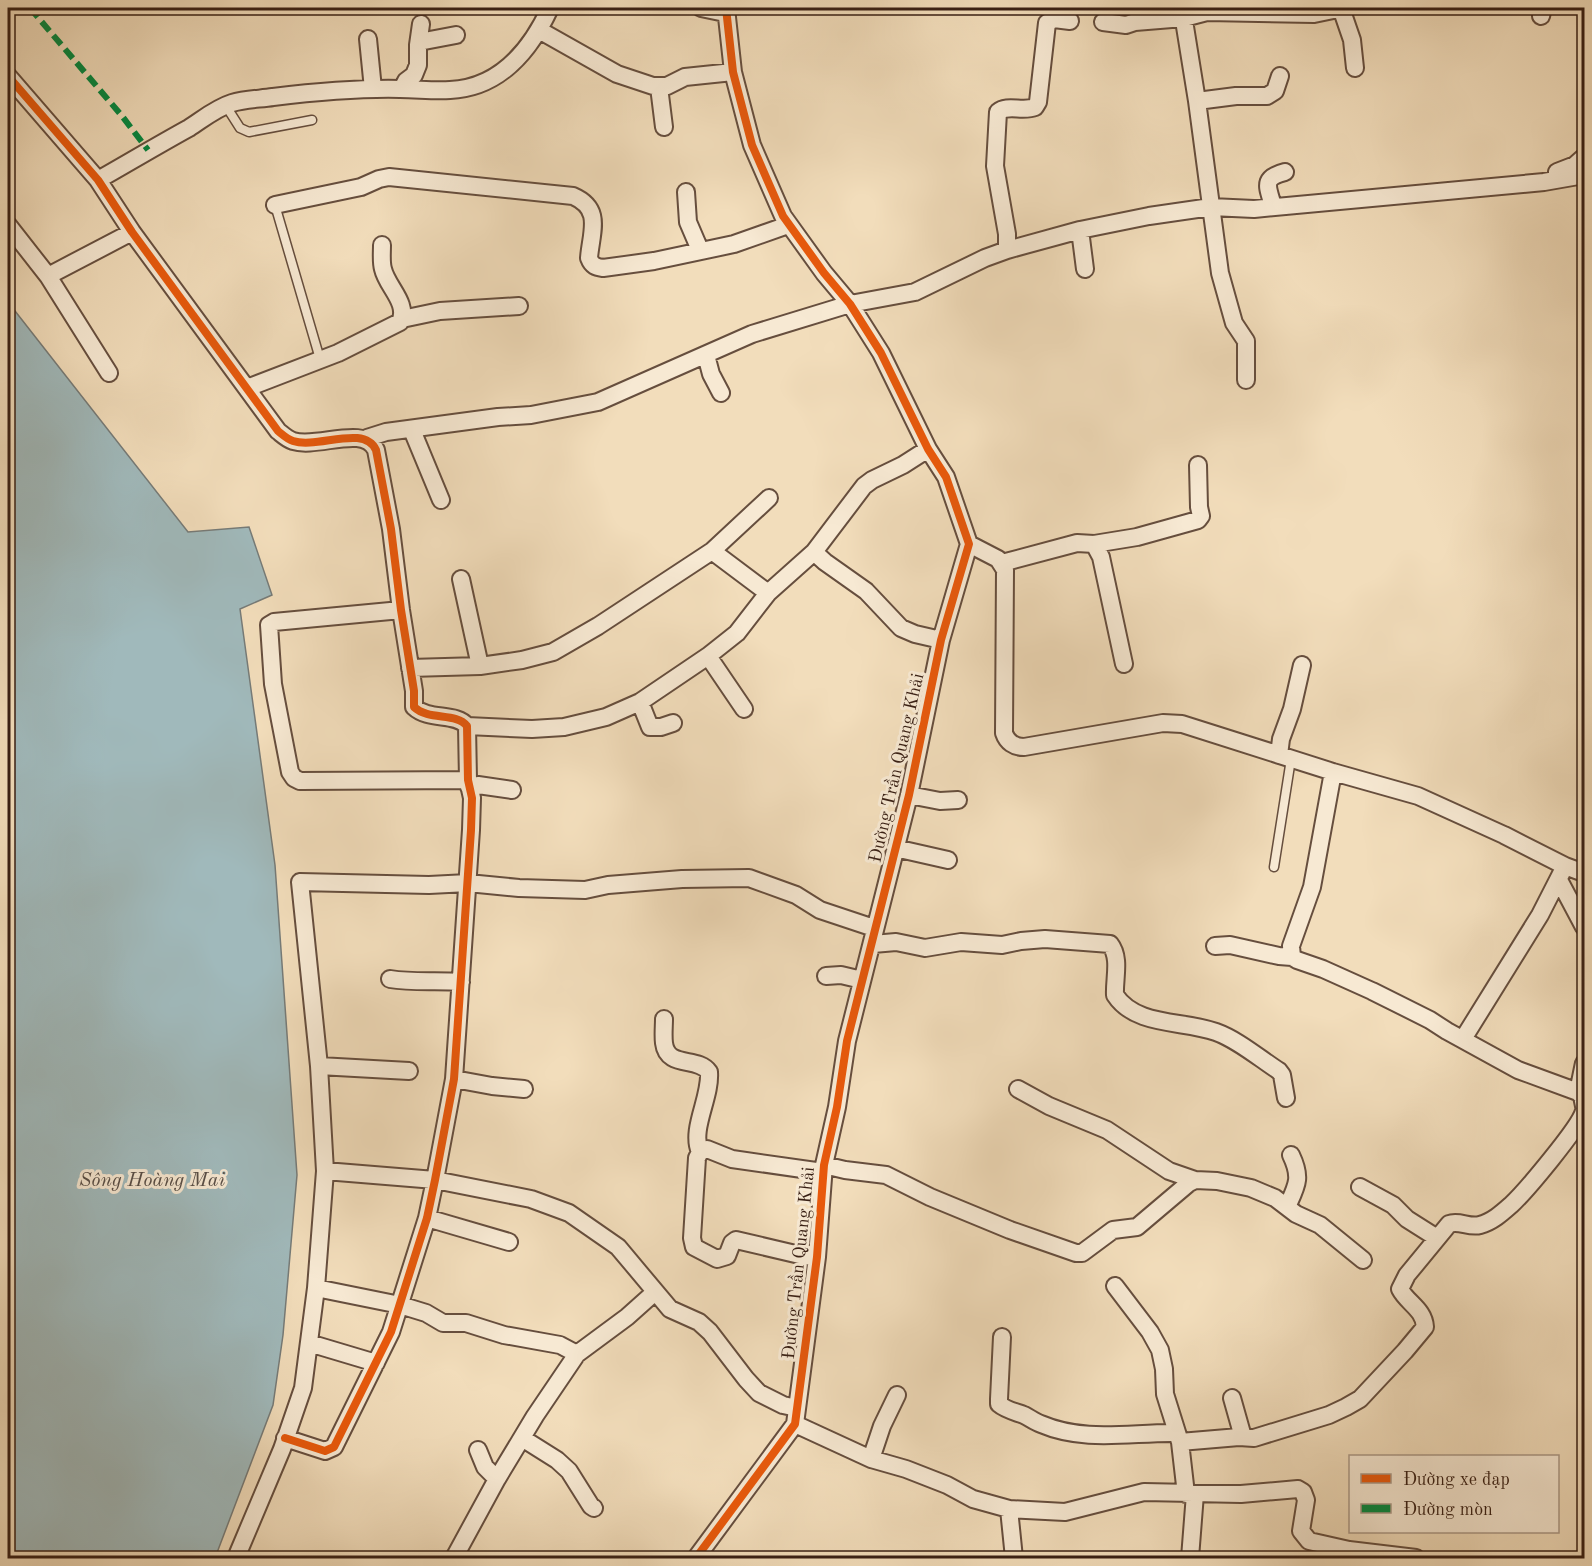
<svg xmlns="http://www.w3.org/2000/svg" width="1592" height="1566" font-family="'Old Standard TT',serif">
<style>
.water{fill:#a0b9bb;stroke:#767b78;stroke-width:1.5}
.lines{fill:none;stroke-linecap:round;stroke-linejoin:round}
.service-casing{stroke:#664e3e;stroke-width:11}
.minor-casing{stroke:#664e3e;stroke-width:20}
.service{stroke:#f7e9d3;stroke-width:8}
.minor{stroke:#f7e9d3;stroke-width:16}
.quiet{stroke:#00873e;stroke-width:6;stroke-dasharray:12 6;stroke-linecap:butt}
.cycleway-casing{stroke:#f7e9d3;stroke-width:11}
.cycleway{stroke:#e8590c;stroke-width:8}
.labels{text-anchor:middle;dominant-baseline:central;stroke-width:6;stroke-linejoin:round;paint-order:stroke}
.street-label{font-size:18px;fill:#381f14;stroke:#f7e9d3}
.water-label{font-size:20px;font-style:italic;fill:#574d46;stroke:#f7e9d3}
</style>
<rect width="100%" height="100%" fill="#f2ddbb"/>
<filter id="stains"><feTurbulence type="fractalNoise" baseFrequency=".00333" numOctaves="4"/><feColorMatrix values="0 0 0 0 .2 0 0 0 0 .09 0 0 0 0 .02 0 0 0 .5 -.17"/></filter>
<radialGradient id="worn" r=".72"><stop offset=".6" stop-color="#630" stop-opacity="0"/><stop offset="1" stop-color="#630" stop-opacity=".3"/></radialGradient>
<path class="water" d="M 8,302 L 188,532 L 249,527 L 272,595 L 240,609 L 275,865 L 297,1175 L 283,1335 L 273,1405 L 215,1558 L 8,1558 Z"/>
<g class="lines">
<defs>
<path id="service" d="M 226,106 L 240,128 L 249,132 L 312,120
M 275,205 L 320,359
M 1274,867 L 1291,759"/>
<path id="minor" d="M 701,8 L 725,13
M 1182,8 L 1197,101 L 1220,273 L 1234,323 L 1246,341 L 1246,380
M 1341,8 L 1352,40 L 1355,68
M 1541,16 L 1543,8
M 1103,22 L 1126,25 L 1135,22 L 1184,18 L 1207,12 L 1314,14 L 1343,8
M 539,30 L 617,74 L 653,86 L 667,86 L 685,77 L 733,72
M 368,39 L 373,89
M 419,42 L 456,35
M 8,76 L 98,180 L 132,232 L 278,431 C 283,435 287,439 293,441 C 318,449 364,424 376,450 L 391,529 L 401,610 L 414,691 L 414,707 C 429,721 456,712 467,726 L 468,780 L 472,798 L 471,830 L 454,1079 L 435,1180 L 427,1218 L 391,1332 L 334,1447 L 325,1451 L 285,1438
M 659,87 L 664,127
M 402,89 L 406,81 L 414,75 L 418,65 L 418,45 L 421,24
M 1197,101 L 1236,96 L 1267,96 L 1275,91 L 1280,76
M 1557,172 L 1575,165 L 1584,157
M 98,180 C 128,163 158,145 189,128 C 203,119 216,108 232,103 C 245,99 260,99 273,97 C 315,92 358,88 400,89 C 417,89 433,91 450,90 C 500,88 531,49 550,8
M 686,192 L 688,222 L 700,250
M 275,205 L 361,187 L 379,179 L 389,177 L 573,196 C 603,209 591,232 589,258 C 592,266 596,267 603,268 L 654,261 L 734,244 L 788,225
M 1273,206 C 1268,187 1261,178 1285,172
M 8,225 L 48,276 L 109,373
M 1080,230 L 1085,269
M 1007,250 L 1007,234 L 995,166 L 998,112 C 1007,104 1023,112 1035,107 L 1038,102 L 1047,23 L 1054,19 L 1070,21
M 48,276 L 132,232
M 402,319 L 440,311 L 519,306
M 706,355 L 711,374 L 721,393
M 247,388 L 338,353 L 400,322 C 409,303 387,287 383,269 C 381,262 382,253 382,245
M 412,430 L 441,500
M 367,438 L 386,432 L 498,417 L 531,415 L 598,402 L 752,334 L 850,304 L 915,292 L 985,258 L 1007,250 L 1080,230 L 1149,216 L 1211,207 L 1254,209 L 1544,182 L 1584,175
M 969,544 L 998,559 L 1005,570 L 1004,733 C 1007,742 1014,747 1024,747 L 1163,723 L 1182,724 L 1333,772 L 1418,796 L 1504,835 L 1565,866 L 1584,873
M 1094,544 L 1137,537 L 1198,520 L 1201,516 L 1199,507 L 1198,465
M 712,551 L 769,498
M 814,552 L 825,562 L 866,591 L 901,628 L 915,634 L 941,640
M 1002,563 L 1077,543 L 1094,544 L 1101,557 L 1124,664
M 461,579 L 480,666
M 401,610 L 274,622 L 269,625 L 273,684 L 290,772 L 294,778 L 300,781 L 468,780
M 708,656 L 744,709
M 410,668 L 480,666 L 522,660 L 553,652 L 598,626 L 712,551 L 768,593
M 640,702 L 650,727 L 661,727 L 673,723
M 467,726 L 532,729 L 564,727 L 606,717 L 640,702 L 708,656 L 737,633 L 768,593 L 814,552 L 864,486 L 872,480 L 903,465 L 928,449
M 1279,755 L 1281,739 L 1292,709 L 1302,665
M 1333,772 L 1312,887 L 1291,946 L 1292,957 L 1297,960 L 1323,969 L 1372,991 L 1430,1020 L 1447,1031 L 1518,1070 L 1578,1092 L 1582,1096 L 1584,1106
M 469,787 L 478,785 L 512,790
M 909,795 L 940,801 L 958,800
M 895,848 L 948,860
M 1559,880 L 1584,927
M 873,944 L 896,942 L 925,948 L 961,942 L 1002,945 L 1021,941 L 1045,939 L 1110,944 C 1121,958 1114,979 1115,995 C 1136,1027 1183,1020 1216,1032 C 1238,1040 1259,1058 1279,1071 L 1282,1075 L 1286,1098
M 1215,946 L 1230,945 L 1279,956 L 1292,957
M 826,976 L 841,975 L 862,980
M 390,979 C 414,983 437,980 461,982
M 664,1019 C 664,1026 663,1035 664,1043 C 667,1069 698,1056 709,1072 C 711,1098 690,1129 700,1152
M 1463,1039 L 1540,915 L 1565,866
M 319,1066 L 409,1071
M 454,1079 L 492,1086 L 524,1089
M 1018,1089 L 1049,1106 L 1107,1130 L 1169,1171 L 1195,1180
M 1578,1092 L 1584,1063
M 824,1165 L 845,1170 L 886,1175 L 930,1197 L 1010,1230 L 1076,1253 L 1082,1253 L 1113,1230 L 1137,1227 L 1189,1183 L 1195,1180 L 1217,1181 L 1251,1188 L 1275,1198 L 1296,1214 L 1320,1225 L 1363,1260
M 325,1171 L 435,1180 L 531,1199 L 569,1213 L 618,1247 L 670,1309 L 699,1322 L 710,1332 L 746,1379 L 759,1393 L 783,1405 L 797,1408
M 1360,1187 L 1393,1205 L 1407,1219 L 1437,1238
M 1287,1207 C 1297,1185 1302,1178 1291,1155
M 427,1218 L 509,1242
M 817,1257 L 804,1256 L 736,1240 L 732,1243 L 727,1256 L 717,1259 L 694,1247 L 692,1238 L 697,1158 L 700,1152 L 707,1149 L 732,1159 L 823,1172
M 1115,1286 L 1150,1332 L 1160,1350 L 1164,1369 L 1165,1394 L 1180,1442 L 1186,1494
M 316,1288 L 400,1305 L 426,1313 L 443,1323 L 466,1323 L 504,1335 L 560,1345 L 577,1354
M 1002,1337 L 999,1399 L 999,1404 C 1006,1410 1016,1412 1024,1415 C 1030,1418 1035,1422 1041,1424 C 1083,1442 1127,1433 1171,1433 L 1175,1431
M 309,1343 L 376,1363
M 1232,1398 L 1243,1437
M 795,1424 L 871,1459 L 906,1469 L 947,1485 L 973,1499 L 1009,1509 L 1065,1512 L 1144,1492 L 1241,1494 L 1298,1489 L 1303,1492 L 1306,1500 L 1301,1531 L 1309,1541 L 1349,1550 L 1416,1558
M 522,1438 L 557,1460 L 569,1471 L 591,1506 L 594,1508
M 1180,1442 L 1239,1437 L 1254,1438 L 1329,1415 L 1346,1407 L 1360,1399 L 1405,1351 L 1425,1327 C 1424,1309 1407,1303 1400,1289 L 1407,1275 L 1449,1224 C 1459,1220 1469,1228 1480,1225 C 1492,1222 1502,1213 1511,1205 C 1525,1192 1580,1127 1584,1111
M 478,1450 L 485,1467 L 497,1479
M 871,1459 L 882,1426 L 897,1395
M 1009,1509 L 1014,1558
M 236,1558 L 282,1449 L 303,1388 L 316,1288 L 325,1171 L 319,1066 L 300,882 L 429,885 L 468,883 L 519,888 L 585,890 L 608,885 L 682,879 L 749,878 L 796,895 L 820,910 L 874,928
M 454,1558 L 497,1479 L 535,1416 L 577,1354 L 627,1317 L 655,1292
M 696,1558 L 795,1424 L 817,1257 L 824,1165 L 837,1107 L 847,1041 L 909,795 L 941,640 L 969,544 L 946,477 L 928,449 L 881,353 L 850,304 L 824,273 L 783,216 L 752,145 L 733,72 L 726,8
M 1190,1558 L 1195,1494"/>
</defs>
<use href="#service" class="service-casing"/>
<use href="#minor" class="minor-casing"/>
<use href="#service" class="service"/>
<use href="#minor" class="minor"/>
<path class="quiet" d="M 30,8 L 122,116 L 148,150"/>
<defs>
<path id="cycleway" d="M 8,76 L 98,180 L 132,232 L 278,431 C 283,435 287,439 293,441 C 318,449 364,424 376,450 L 391,529 L 401,610 L 414,691 L 414,707 C 429,721 456,712 467,726 L 468,780 L 472,798 L 471,830 L 454,1079 L 435,1180 L 427,1218 L 391,1332 L 334,1447 L 325,1451 L 285,1438
M 696,1558 L 795,1424 L 817,1257 L 824,1165 L 837,1107 L 847,1041 L 909,795 L 941,640 L 969,544 L 946,477 L 928,449 L 881,353 L 850,304 L 824,273 L 783,216 L 752,145 L 733,72 L 726,8"/>
</defs>
<use href="#cycleway" class="cycleway-casing"/>
<use href="#cycleway" class="cycleway"/>
</g>
<g class="labels">
<g class="street-label">
<text transform="translate(897 768) rotate(-77)">Đường Trần Quang Khải</text>
<text transform="translate(799 1263) rotate(-84)">Đường Trần Quang Khải</text>
</g>
<g class="water-label">
<text x="152" y="1181">Sông Hoàng Mai</text>
</g>
</g>
<rect width="1592" height="1566" fill="none" stroke="#f2ddbb" stroke-width="30"/>
<rect x="9" y="9" width="1574" height="1548" fill="none" stroke="#381f14" stroke-width="3"/>
<rect x="15" y="15" width="1562" height="1536" fill="none" stroke="#381f14" stroke-width="1.5"/>
<rect x="1349" y="1455" width="210" height="78" fill="#f7e9d3" stroke="#ab9887" stroke-width="1.5"/>
<rect x="1361" y="1474" width="30" height="9" fill="#e8590c" stroke="#ab9887" stroke-width="1.5"/>
<text x="1403" y="1485" font-size="18" fill="#381f14">Đường xe đạp</text>
<rect x="1361" y="1504" width="30" height="9" fill="#00873e" stroke="#ab9887" stroke-width="1.5"/>
<text x="1403" y="1515" font-size="18" fill="#381f14">Đường mòn</text>
<rect width="100%" height="100%" filter="url(#stains)"/>
<rect width="100%" height="100%" fill="url(#worn)"/>
</svg>
